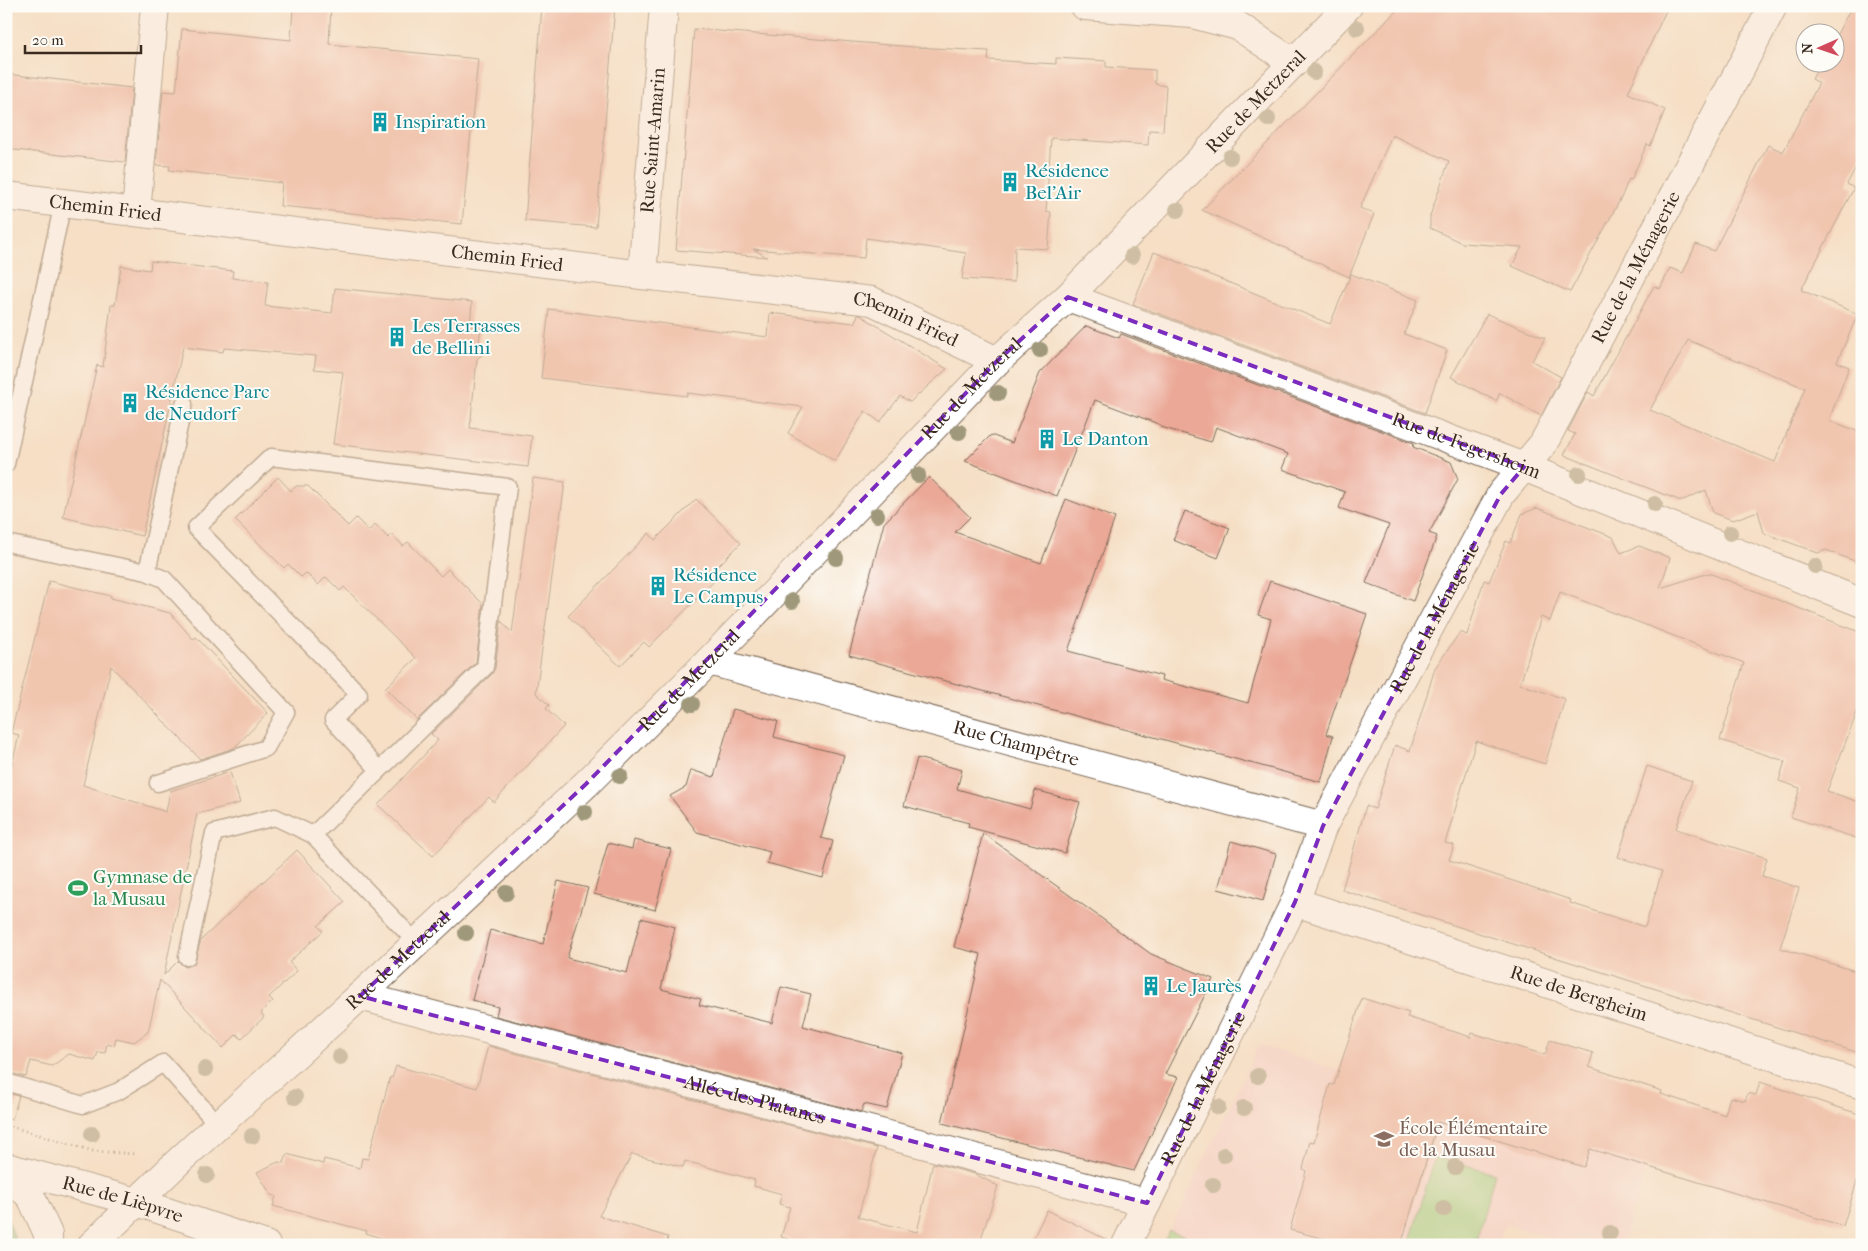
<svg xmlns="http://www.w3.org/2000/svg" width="1868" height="1251" font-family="'IM FELL French Canon',serif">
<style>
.built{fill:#f7d0ce}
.green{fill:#9cd486;stroke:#6c7f52}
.forest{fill:#7db673;stroke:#5c7048}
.building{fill:#eba896;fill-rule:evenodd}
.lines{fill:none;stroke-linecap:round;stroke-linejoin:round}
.service-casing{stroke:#7c6958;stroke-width:19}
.minor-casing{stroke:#7c6958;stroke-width:30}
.path{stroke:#7c6958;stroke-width:3;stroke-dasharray:1 4;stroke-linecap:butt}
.service{stroke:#fff;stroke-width:16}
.minor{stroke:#fff;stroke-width:28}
.tree{fill:#9f987a}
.marked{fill:none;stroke:#7b2cbf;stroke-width:4;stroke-dasharray:10 6;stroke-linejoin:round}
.labels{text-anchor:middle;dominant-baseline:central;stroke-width:4;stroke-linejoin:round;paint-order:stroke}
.street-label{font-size:19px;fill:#3b2a1e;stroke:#fdfcf7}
.culture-label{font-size:19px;fill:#0d838f;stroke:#fdfcf7;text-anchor:start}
.leisure-label{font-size:19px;fill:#27864d;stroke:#fdfcf7;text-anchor:start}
.education-label{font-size:19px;fill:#785e54;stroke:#fdfcf7;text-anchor:start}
</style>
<rect width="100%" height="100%" fill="#fdfcf7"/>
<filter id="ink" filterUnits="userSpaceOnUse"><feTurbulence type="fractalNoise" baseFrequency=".02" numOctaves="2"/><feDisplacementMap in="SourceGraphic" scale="10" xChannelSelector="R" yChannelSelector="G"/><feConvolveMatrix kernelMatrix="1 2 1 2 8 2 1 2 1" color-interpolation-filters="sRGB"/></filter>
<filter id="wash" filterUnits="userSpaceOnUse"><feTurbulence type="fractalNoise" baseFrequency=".0096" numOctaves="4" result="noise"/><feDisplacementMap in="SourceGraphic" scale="20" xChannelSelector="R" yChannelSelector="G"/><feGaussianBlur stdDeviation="1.12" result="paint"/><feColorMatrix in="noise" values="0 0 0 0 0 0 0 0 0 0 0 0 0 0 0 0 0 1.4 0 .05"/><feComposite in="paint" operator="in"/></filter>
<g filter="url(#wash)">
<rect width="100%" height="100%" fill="#f5dfc5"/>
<path class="built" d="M 1259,1045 L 1503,1123 L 1647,1166 L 1622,1245 L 1575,1245 L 1505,1224 L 1497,1245 L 1163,1245 Z"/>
<path class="green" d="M 1435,1157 L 1495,1173 L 1475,1245 L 1409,1245 Z
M 1169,1231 L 1217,1245 L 1163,1245 Z"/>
<path class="forest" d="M 6,1213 L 17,1245 L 6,1245 Z"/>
<g id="blocks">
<path class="building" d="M 293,6 L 331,6 L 329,44 L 478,59 L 462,224 L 280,206 L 282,183 L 169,170 L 170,166 L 156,165 L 163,91 L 176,92 L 182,29 L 291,40 Z
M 542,6 L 615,6 L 596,227 L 525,221 Z
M 1401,6 L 1668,6 L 1628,93 L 1665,110 L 1650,146 L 1647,144 L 1631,180 L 1629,179 L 1621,198 L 1570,292 L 1512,266 L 1522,247 L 1462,243 L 1430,228 L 1430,216 L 1449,161 L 1392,135 L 1360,208 L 1374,214 L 1349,277 L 1202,210 Z
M 1852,6 L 1862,6 L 1862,156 L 1847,184 L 1854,188 L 1801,290 L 1858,314 L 1837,362 L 1849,367 L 1829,420 L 1862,433 L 1862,564 L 1826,550 L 1818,553 L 1764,533 L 1758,511 L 1733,520 L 1713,513 L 1706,490 L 1681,501 L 1564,455 L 1575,434 L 1568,431 L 1588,392 L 1594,396 L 1654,286 L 1660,289 L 1670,268 L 1683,273 L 1696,244 L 1714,251 L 1768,145 L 1783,152 L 1819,83 L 1812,79 L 1821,62 L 1836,62 L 1836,36 ZM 1688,340 L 1805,388 L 1775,462 L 1650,410 Z
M 694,29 L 914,47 L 989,51 L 988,60 L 1056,64 L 1056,58 L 1106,61 L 1106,67 L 1155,70 L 1155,84 L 1166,86 L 1163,131 L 1149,130 L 1148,145 L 1051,138 L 1046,211 L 1051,212 L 1048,249 L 1015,247 L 1014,282 L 962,279 L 966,253 L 866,238 L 864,258 L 753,249 L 767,257 L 676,250 Z
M 6,74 L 132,88 L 125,162 L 6,149 Z
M 1154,252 L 1330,324 L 1351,274 L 1418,300 L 1404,334 L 1447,350 L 1425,413 L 1133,304 Z
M 151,261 L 233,271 L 232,278 L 268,282 L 265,306 L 332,313 L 335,288 L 472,302 L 470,326 L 481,327 L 479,342 L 487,350 L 477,359 L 470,428 L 532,436 L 528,467 L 333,444 L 343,372 L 314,369 L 316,356 L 224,348 L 223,352 L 183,347 L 142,536 L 63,517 L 97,365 L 103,367 L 111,305 L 115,305 L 121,266 L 150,270 Z
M 549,309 L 768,337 L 770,313 L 854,323 L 858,315 L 860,315 L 947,369 L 910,402 L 900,396 L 880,422 L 865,411 L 835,461 L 788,433 L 803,407 L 687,393 L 687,396 L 541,378 Z
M 1487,314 L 1545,338 L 1532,361 L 1561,377 L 1541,416 L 1500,393 L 1496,401 L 1451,377 Z
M 1086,326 L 1119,338 L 1121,334 L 1414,443 L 1413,447 L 1451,462 L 1458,479 L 1429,533 L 1437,536 L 1413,601 L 1366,583 L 1389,525 L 1339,508 L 1345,492 L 1282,469 L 1288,454 L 1216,427 L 1211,442 L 1161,427 L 1161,425 L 1095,400 L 1057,496 L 965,461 L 991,435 L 1012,443 L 1040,373 Z
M 278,477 L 291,491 L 296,486 L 308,486 L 348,526 L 356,518 L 369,531 L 375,524 L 388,538 L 392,534 L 403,546 L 408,542 L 441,576 L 448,569 L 483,604 L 476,662 L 417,720 L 385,688 L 416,658 L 344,587 L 340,591 L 326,577 L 318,585 L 306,573 L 301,577 L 288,564 L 284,568 L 235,520 Z
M 929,477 L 970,517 L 955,532 L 1041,563 L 1066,499 L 1115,518 L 1068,651 L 1162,676 L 1161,680 L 1248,703 L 1271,619 L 1258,615 L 1270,581 L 1367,614 L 1326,734 L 1333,736 L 1321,782 L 849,655 L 884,523 Z
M 533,478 L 565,482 L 536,693 L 549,705 L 546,709 L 564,726 L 494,802 L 489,797 L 433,856 L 378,805 L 438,740 L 431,734 L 492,674 L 495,668 L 501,621 L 512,633 Z
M 696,499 L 741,543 L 715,569 L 721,574 L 649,647 L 644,642 L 620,666 L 568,616 L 649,533 L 655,540 Z
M 1537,508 L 1613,537 L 1621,553 L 1639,546 L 1670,558 L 1660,588 L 1709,573 L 1862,633 L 1862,699 L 1827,791 L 1862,803 L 1862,840 L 1791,817 L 1800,788 L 1779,781 L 1785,761 L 1720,740 L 1744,663 L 1560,592 L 1550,621 L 1541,617 L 1520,684 L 1565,699 L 1545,764 L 1476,741 L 1445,843 L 1454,845 L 1449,860 L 1571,900 L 1570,903 L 1645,927 L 1662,871 L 1618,857 L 1647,766 L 1692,781 L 1676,829 L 1767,858 L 1762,876 L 1799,888 L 1780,948 L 1862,973 L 1862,1054 L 1342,890 L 1366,806 L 1375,809 L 1395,745 L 1410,751 L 1435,668 L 1460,632 L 1467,635 L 1484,580 L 1489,582 L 1506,541 L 1510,543 L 1522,514 Z
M 1185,511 L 1230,528 L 1218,558 L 1173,540 Z
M 49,581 L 111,596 L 111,598 L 170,613 L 193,639 L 196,637 L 268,713 L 234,748 L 200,759 L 111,666 L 83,785 L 166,812 L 170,791 L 230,772 L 240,803 L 197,814 L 164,975 L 178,961 L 185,967 L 194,964 L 201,940 L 297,850 L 345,902 L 318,926 L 323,931 L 289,962 L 297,971 L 269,997 L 273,1001 L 261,1013 L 264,1017 L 241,1039 L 237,1034 L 223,1048 L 160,980 L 148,1032 L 134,1042 L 116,1038 L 114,1046 L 107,1044 L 105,1053 L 98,1052 L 95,1061 L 69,1054 L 52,1066 L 31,1061 L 26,1077 L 6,1072 L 6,790 L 19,735 L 11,733 Z
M 733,709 L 778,721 L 774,737 L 844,755 L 821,838 L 833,841 L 823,878 L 767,863 L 770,852 L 697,832 L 670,796 L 686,787 L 691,770 L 714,777 Z
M 917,758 L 962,770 L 957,789 L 1030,809 L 1035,790 L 1080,802 L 1065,853 L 968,827 L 969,823 L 904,806 Z
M 983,833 L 1151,954 L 1213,979 L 1165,1074 L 1178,1077 L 1134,1171 L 942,1123 L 981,954 L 954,947 Z
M 634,840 L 671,849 L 655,910 L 594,894 L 608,843 L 632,849 Z
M 1231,841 L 1276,854 L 1263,901 L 1218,889 Z
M 558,881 L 588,888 L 567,958 L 627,973 L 641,918 L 675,927 L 661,989 L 701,999 L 699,1005 L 772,1023 L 781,987 L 811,994 L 803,1026 L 902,1053 L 887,1109 L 864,1104 L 861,1112 L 496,1016 L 498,1007 L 472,1000 L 490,930 L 543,944 Z
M 1362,998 L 1409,1013 L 1407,1017 L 1471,1037 L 1472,1033 L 1545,1055 L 1550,1040 L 1593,1053 L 1589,1067 L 1662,1091 L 1661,1094 L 1725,1115 L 1730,1097 L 1745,1101 L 1748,1093 L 1756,1095 L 1760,1082 L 1862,1115 L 1862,1165 L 1843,1226 L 1590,1149 L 1584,1167 L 1438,1122 L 1401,1245 L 1349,1245 L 1290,1230 L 1306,1171 L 1303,1169 L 1310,1141 L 1314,1142 L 1330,1084 L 1334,1085 Z
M 488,1046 L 877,1148 L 858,1217 L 917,1232 L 933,1163 L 975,1174 L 998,1186 L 979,1245 L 809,1245 L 781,1237 L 790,1207 L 779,1204 L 782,1194 L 754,1186 L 755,1180 L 685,1161 L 683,1167 L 632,1154 L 599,1216 L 668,1237 L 666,1245 L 402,1245 L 366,1233 L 367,1231 L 273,1206 L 276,1196 L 271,1195 L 257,1172 L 278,1162 L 284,1163 L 287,1154 L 323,1164 L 324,1159 L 360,1168 L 362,1158 L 368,1159 L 390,1077 L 392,1078 L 396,1066 L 477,1088 Z
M 6,1093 L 19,1096 L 12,1119 L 6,1118 Z
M 1047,1210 L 1111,1242 L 1111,1245 L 1030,1245 Z"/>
</g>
</g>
<g filter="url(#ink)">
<use href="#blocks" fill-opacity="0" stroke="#7c6958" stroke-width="1"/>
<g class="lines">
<defs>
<path id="service" d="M 6,464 L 63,203
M 6,543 L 147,572 L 164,579 L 286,712 L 266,748 L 158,783
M 147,572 L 184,404
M 379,770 L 333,720 L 359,694 L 196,528 L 271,457 L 508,487 L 485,667 L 313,835 L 417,943
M 187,957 L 214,833 L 275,817 L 313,835
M 6,1082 L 83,1105 L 119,1091 L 163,1063 L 218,1125"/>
<g id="minor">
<path d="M 1085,6 L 1192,14 L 1238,26 L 1294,63"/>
<path id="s1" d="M 6,196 L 642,275 L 872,301 L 997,361"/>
<path d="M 136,212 L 155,6"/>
<path id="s2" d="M 642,275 L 664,6"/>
<path id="s3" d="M 1068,297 L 1524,467 L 1862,603"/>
<path id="s4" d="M 709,661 L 1323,826"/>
<path id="s5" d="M 1295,902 L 1862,1085"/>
<path id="s6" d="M 360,996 L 1147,1203"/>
<path id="s7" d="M 6,1167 L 137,1202 L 266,1245"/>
<path d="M 6,1174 L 31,1197 L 48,1234 L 48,1245"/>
<path id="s8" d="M 92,1245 L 180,1160 L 360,996 L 586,784 L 709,661 L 997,361 L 1068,297 L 1348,6"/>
<path id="s9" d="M 1126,1245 L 1295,902 L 1323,826 L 1501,494 L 1543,444 L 1549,433 L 1773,6"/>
</g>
</defs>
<use href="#service" class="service-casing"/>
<use href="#minor" class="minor-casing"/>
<path class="path" d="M 6,1125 L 93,1151 L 136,1154"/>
<use href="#service" class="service"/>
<use href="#minor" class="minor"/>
</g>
<g class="tree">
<circle cx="1357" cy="28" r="8"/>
<circle cx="1314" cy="72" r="8"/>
<circle cx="1268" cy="119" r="8"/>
<circle cx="1230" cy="157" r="8"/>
<circle cx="1177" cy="210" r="8"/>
<circle cx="1132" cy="256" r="8"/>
<circle cx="1040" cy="350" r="8"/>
<circle cx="998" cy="393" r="8"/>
<circle cx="959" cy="432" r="8"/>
<circle cx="1579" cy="474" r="8"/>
<circle cx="918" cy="475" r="8"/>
<circle cx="1655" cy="504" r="8"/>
<circle cx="877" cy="515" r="8"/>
<circle cx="1730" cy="533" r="8"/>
<circle cx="836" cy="558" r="8"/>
<circle cx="1815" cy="566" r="8"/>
<circle cx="792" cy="601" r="8"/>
<circle cx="692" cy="704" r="8"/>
<circle cx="620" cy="776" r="8"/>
<circle cx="585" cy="812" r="8"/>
<circle cx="506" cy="893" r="8"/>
<circle cx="466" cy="933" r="8"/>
<circle cx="340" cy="1057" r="8"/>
<circle cx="205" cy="1069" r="8"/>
<circle cx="1258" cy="1076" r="8"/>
<circle cx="295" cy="1097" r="8"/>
<circle cx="1218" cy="1107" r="8"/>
<circle cx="1244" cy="1108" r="8"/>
<circle cx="92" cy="1134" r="8"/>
<circle cx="252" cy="1136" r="8"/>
<circle cx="1224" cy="1155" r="8"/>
<circle cx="1455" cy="1167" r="8"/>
<circle cx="207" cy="1175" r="8"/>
<circle cx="1213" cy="1185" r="8"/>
<circle cx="1444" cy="1209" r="8"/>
<circle cx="1610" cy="1233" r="8"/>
</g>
</g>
<path d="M0 0H1868V1251H0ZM 1068,297 L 1524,467 L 1501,494 L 1323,826 L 1295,902 L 1147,1203 L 360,996 L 586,784 L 997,361 Z" fill="#f5dfc5" fill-opacity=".55" fill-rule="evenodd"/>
<path class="marked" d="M 1068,297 L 1524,467 L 1501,494 L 1323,826 L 1295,902 L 1147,1203 L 360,996 L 586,784 L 997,361 Z"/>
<defs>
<symbol id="building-bare" viewBox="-9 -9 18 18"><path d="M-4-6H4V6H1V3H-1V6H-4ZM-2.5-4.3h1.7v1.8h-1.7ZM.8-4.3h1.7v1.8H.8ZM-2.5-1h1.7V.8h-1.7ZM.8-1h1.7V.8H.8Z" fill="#0f9aa8" stroke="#fdfcf7" stroke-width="2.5" paint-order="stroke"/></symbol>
<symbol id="stadium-bare" viewBox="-9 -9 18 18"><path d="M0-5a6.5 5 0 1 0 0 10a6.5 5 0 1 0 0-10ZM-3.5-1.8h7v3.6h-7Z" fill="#2e9e5b" stroke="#fdfcf7" stroke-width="2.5" paint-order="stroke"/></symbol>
<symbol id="school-bare" viewBox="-9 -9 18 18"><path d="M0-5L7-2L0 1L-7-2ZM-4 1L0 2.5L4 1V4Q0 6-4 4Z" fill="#8d6e63" stroke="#fdfcf7" stroke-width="2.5" paint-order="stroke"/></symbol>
</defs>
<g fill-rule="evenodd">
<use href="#building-bare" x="366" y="108" width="28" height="28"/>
<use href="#building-bare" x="996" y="168" width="28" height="28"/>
<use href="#building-bare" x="383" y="323" width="28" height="28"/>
<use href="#building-bare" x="116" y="389" width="28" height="28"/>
<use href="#building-bare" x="1033" y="425" width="28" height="28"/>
<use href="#building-bare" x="644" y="572" width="28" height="28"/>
<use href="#stadium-bare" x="64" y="874" width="28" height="28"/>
<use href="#building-bare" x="1137" y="972" width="28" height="28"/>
<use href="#school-bare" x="1370" y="1125" width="28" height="28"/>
</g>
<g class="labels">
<g class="street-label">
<text stroke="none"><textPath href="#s8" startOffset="1632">Rue de Metzeral</textPath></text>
<text stroke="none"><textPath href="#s2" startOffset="135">Rue Saint-Amarin</textPath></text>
<text stroke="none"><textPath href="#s1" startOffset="100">Chemin Fried</textPath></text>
<text stroke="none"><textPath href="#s1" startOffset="505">Chemin Fried</textPath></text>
<text stroke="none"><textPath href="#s9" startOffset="1105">Rue de la Ménagerie</textPath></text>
<text stroke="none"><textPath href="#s1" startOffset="910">Chemin Fried</textPath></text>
<text stroke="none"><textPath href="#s8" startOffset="1228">Rue de Metzeral</textPath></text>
<text stroke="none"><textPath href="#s3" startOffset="425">Rue de Fegersheim</textPath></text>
<text stroke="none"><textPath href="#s9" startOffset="700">Rue de la Ménagerie</textPath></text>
<text stroke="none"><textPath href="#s8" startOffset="822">Rue de Metzeral</textPath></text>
<text stroke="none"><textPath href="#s4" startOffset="318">Rue Champêtre</textPath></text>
<text stroke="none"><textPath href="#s8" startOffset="418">Rue de Metzeral</textPath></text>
<text stroke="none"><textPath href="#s5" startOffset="298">Rue de Bergheim</textPath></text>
<text stroke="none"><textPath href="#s9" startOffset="175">Rue de la Ménagerie</textPath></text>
<text stroke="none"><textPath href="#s6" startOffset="408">Allée des Platanes</textPath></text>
<text stroke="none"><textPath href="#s7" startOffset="121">Rue de Lièpvre</textPath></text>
</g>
<g class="culture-label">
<text x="395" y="122">Inspiration</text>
<text x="1025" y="171">Résidence<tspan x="1025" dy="22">Bel'Air</tspan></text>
<text x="412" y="326">Les Terrasses<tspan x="412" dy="22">de Bellini</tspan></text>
<text x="145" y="392">Résidence Parc<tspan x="145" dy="22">de Neudorf</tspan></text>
<text x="1062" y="439">Le Danton</text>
<text x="673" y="575">Résidence<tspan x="673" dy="22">Le Campus</tspan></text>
<text x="1166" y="986">Le Jaurès</text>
</g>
<g class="leisure-label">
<text x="93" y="877">Gymnase de<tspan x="93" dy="22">la Musau</tspan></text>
</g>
<g class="education-label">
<text x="1399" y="1128">École Élémentaire<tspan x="1399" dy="22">de la Musau</tspan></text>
</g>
</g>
<rect width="1868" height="1251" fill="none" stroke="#fdfcf7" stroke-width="25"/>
<g transform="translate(1820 48) rotate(268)"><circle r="24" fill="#fdfcf7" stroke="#afa8a0"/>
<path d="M0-4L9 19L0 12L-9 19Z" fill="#d1495b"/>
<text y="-8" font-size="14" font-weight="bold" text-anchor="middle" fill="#3b2a1e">N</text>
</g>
<path d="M25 45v8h116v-8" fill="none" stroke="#3b2a1e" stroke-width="2.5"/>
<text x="32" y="45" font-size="15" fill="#3b2a1e" stroke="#fdfcf7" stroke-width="4" paint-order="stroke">20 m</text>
</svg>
